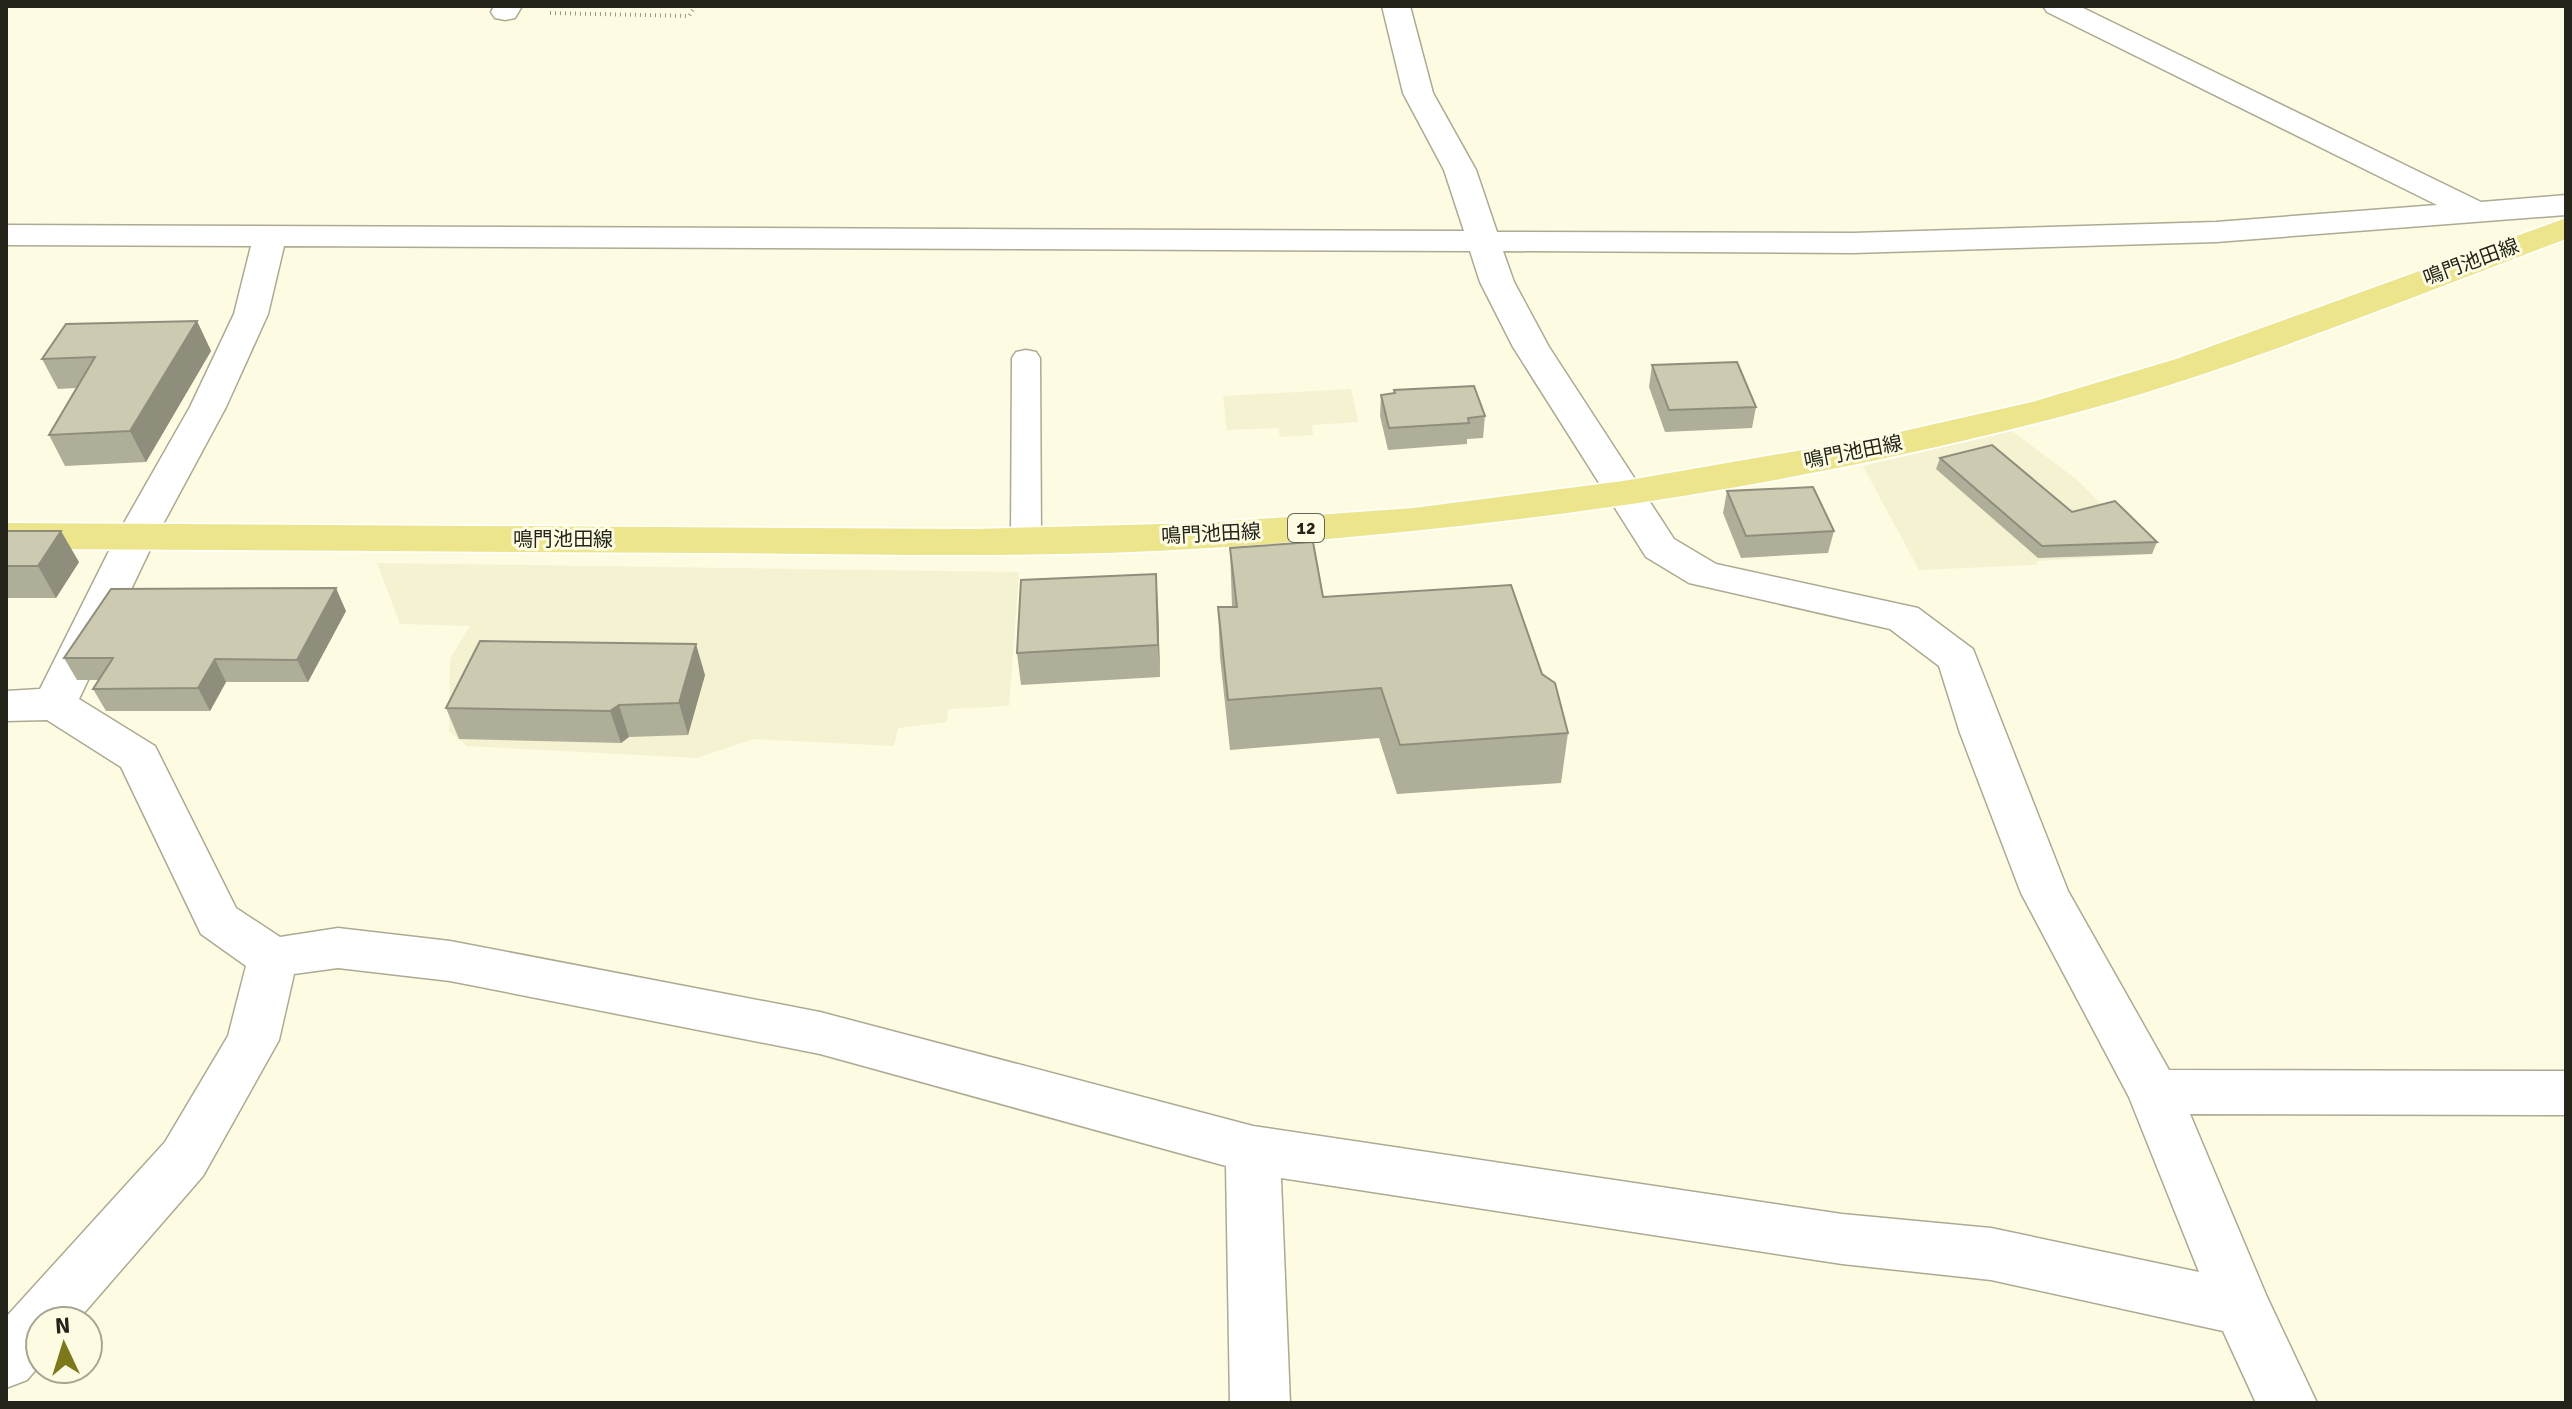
<svg xmlns="http://www.w3.org/2000/svg" width="2572" height="1409" font-family="Signika,'Noto Sans JP',sans-serif">
<style>
.built{fill:#f4f2d1}
.lines{fill:none;stroke-linecap:round;stroke-linejoin:round}
.lane-casing{stroke:#acaa92;stroke-width:3}
.street-casing{stroke:#acaa92;stroke-width:3}
.primary-casing{stroke:#fff;stroke-width:3}
.path{stroke:#9a9987;stroke-width:4;stroke-dasharray:1 4;stroke-linecap:butt}
.lane{fill:#fff;fill-rule:evenodd}
.street{fill:#fff;fill-rule:evenodd}
.primary{fill:#ece58b;fill-rule:evenodd}
.wall{fill:#afaf99}
.shaded-wall{fill:#8f8e7d}
.building{fill:#cccbb2;stroke:#8f8e7d;stroke-width:2}
.labels{text-anchor:middle;dominant-baseline:central;stroke-width:6;stroke-linejoin:round;paint-order:stroke}
.shield{fill:#fdfce3;stroke:#666557;stroke-width:2}
.shield-label{font-size:18px;font-weight:bold;fill:#25241b}
.street-label{font-size:20px;fill:#25241b;stroke:#fdfce3}
</style>
<rect width="100%" height="100%" fill="#fdfce3"/>
<path class="built" d="M 1351,389 L 1358,422 L 1312,425 L 1313,435 L 1280,437 L 1278,428 L 1227,430 L 1223,396 Z
M 2012,431 L 2076,479 L 2152,554 L 2038,561 L 2036,565 L 1919,570 L 1863,466 Z
M 377,563 L 1019,572 L 1009,706 L 948,709 L 947,722 L 898,728 L 894,746 L 754,739 L 697,758 L 467,746 L 449,731 L 450,659 L 470,626 L 400,624 Z"/>
<g class="lines">
<defs>
<path id="lane" d="M 1026,350 L 1036,352 L 1040,358 L 1041,541 L 1037,548 L 1026,551 L 1015,548 L 1011,541 L 1012,358 L 1016,352 Z"/>
<path id="street" d="M 494,6 L 522,6 L 515,18 L 505,20 L 495,18 L 491,12 Z
M 1382,6 L 1410,6 L 1433,93 L 1476,170 L 1497,232 L 1853,233 L 2216,222 L 2437,205 L 2047,12 L 2043,6 L 2079,6 L 2481,202 L 2566,195 L 2566,215 L 2216,242 L 1853,253 L 1503,251 L 1514,282 L 1549,347 L 1674,539 L 1716,564 L 1918,608 L 1973,649 L 2068,891 L 2169,1070 L 2566,1071 L 2566,1115 L 2190,1114 L 2267,1297 L 2317,1403 L 2256,1403 L 2223,1331 L 1991,1280 L 1842,1264 L 1281,1178 L 1290,1403 L 1230,1403 L 1226,1166 L 820,1054 L 450,981 L 338,968 L 294,974 L 279,1040 L 203,1176 L 77,1321 L 40,1321 L 40,1365 L 27,1380 L 6,1388 L 6,1317 L 165,1142 L 228,1036 L 246,966 L 201,934 L 121,767 L 47,720 L 6,721 L 6,691 L 40,689 L 116,537 L 190,407 L 234,314 L 251,246 L 6,245 L 6,225 L 1464,231 L 1444,170 L 1403,93 ZM 284,246 L 1470,251 L 1480,282 L 1513,347 L 1646,557 L 1689,583 L 1890,629 L 1939,666 L 1960,733 L 2021,893 L 2129,1097 L 2199,1272 L 1991,1228 L 1842,1214 L 1253,1126 L 820,1012 L 450,941 L 338,928 L 280,937 L 236,908 L 155,746 L 79,699 L 156,537 L 226,407 L 268,314 Z"/>
<path id="primary" d="M 2566,218 L 2566,239 C 2395,303 2225,375 2048,420 C 1774,491 1491,530 1209,548 C 1044,559 877,554 712,553 C 477,552 241,550 6,549 L 6,523 L 973,529 L 1202,523 L 1413,508 L 1623,481 L 1877,437 L 2032,402 L 2176,359 Z"/>
</defs>
<use href="#lane" class="lane-casing"/>
<use href="#street" class="street-casing"/>
<use href="#primary" class="primary-casing"/>
<path class="path" d="M 550,13 L 689,16 L 695,6"/>
<use href="#lane" class="lane"/>
<use href="#street" class="street"/>
<use href="#primary" class="primary"/>
</g>
<path class="wall" d="M 197,321 L 211,351 L 146,462 L 65,466 L 49,435 L 76,388 L 58,389 L 42,359 Z
M 1652,365 L 1756,407 L 1752,428 L 1665,432 L 1649,387 Z
M 1394,390 L 1485,416 L 1483,438 L 1467,439 L 1467,444 L 1388,450 L 1380,416 L 1381,395 L 1394,393 Z
M 1940,458 L 2072,512 L 2157,542 L 2152,554 L 2038,558 L 1936,469 Z
M 1727,491 L 1834,531 L 1828,553 L 1741,558 L 1723,513 Z
M 6,531 L 79,562 L 56,598 L 6,598 Z
M 1230,548 L 1323,597 L 1542,674 L 1568,733 L 1561,783 L 1397,794 L 1379,738 L 1230,750 L 1220,657 L 1218,607 L 1232,607 Z
M 1158,605 L 1160,677 L 1021,685 L 1017,653 Z
M 346,611 L 308,682 L 226,682 L 210,711 L 106,711 L 93,689 L 99,680 L 77,680 L 64,658 Z
M 705,675 L 688,735 L 629,737 L 621,743 L 459,739 L 446,708 Z"/>
<path class="shaded-wall" d="M 197,321 L 211,351 L 146,462 L 130,431 Z
M 61,531 L 79,562 L 56,598 L 38,566 Z
M 1156,574 L 1158,605 L 1160,677 L 1158,645 Z
M 336,588 L 346,611 L 308,682 L 297,660 Z
M 696,644 L 705,675 L 688,735 L 679,703 Z
M 215,659 L 226,682 L 210,711 L 198,688 Z
M 619,705 L 629,737 L 621,743 L 610,711 Z"/>
<path class="building" d="M 197,321 L 130,431 L 49,435 L 95,357 L 42,359 L 66,324 Z
M 1737,362 L 1756,407 L 1669,410 L 1652,365 Z
M 1474,386 L 1485,416 L 1468,418 L 1469,423 L 1389,428 L 1381,395 L 1395,393 L 1394,390 Z
M 1992,445 L 2072,512 L 2115,501 L 2157,542 L 2042,546 L 1940,458 Z
M 1813,487 L 1834,531 L 1746,536 L 1727,491 Z
M 6,531 L 61,531 L 38,566 L 6,566 Z
M 1313,542 L 1323,597 L 1511,585 L 1542,674 L 1555,683 L 1568,733 L 1400,745 L 1381,688 L 1228,700 L 1218,607 L 1237,607 L 1230,548 Z
M 1156,574 L 1158,645 L 1017,653 L 1021,580 Z
M 336,588 L 297,660 L 215,659 L 198,688 L 93,689 L 113,658 L 64,658 L 111,589 Z
M 480,641 L 696,644 L 679,703 L 619,705 L 610,711 L 446,708 Z"/>
<g class="labels">
<rect class="shield" x="1288" y="514" width="36" height="28" rx="6"/>
<g class="shield-label">
<text x="1306" y="528">12</text>
</g>
<g class="street-label">
<text transform="translate(2471 262) rotate(-20)">鳴門池田線</text>
<text transform="translate(1853 452) rotate(-11)">鳴門池田線</text>
<text transform="translate(1211 534) rotate(-3)">鳴門池田線</text>
<text x="563" y="539">鳴門池田線</text>
</g>
</g>
<rect width="2572" height="1409" fill="none" stroke="#25241b" stroke-width="16"/>
<g transform="translate(64 1345) rotate(356)"><circle r="38" fill="#fdfce3" stroke="#a7a693" stroke-width="2"/>
<path d="M0-6L14 30L0 20L-14 30Z" fill="#7e781d"/>
<text y="-12" font-size="22" font-weight="bold" text-anchor="middle" fill="#25241b">N</text>
</g>
</svg>
